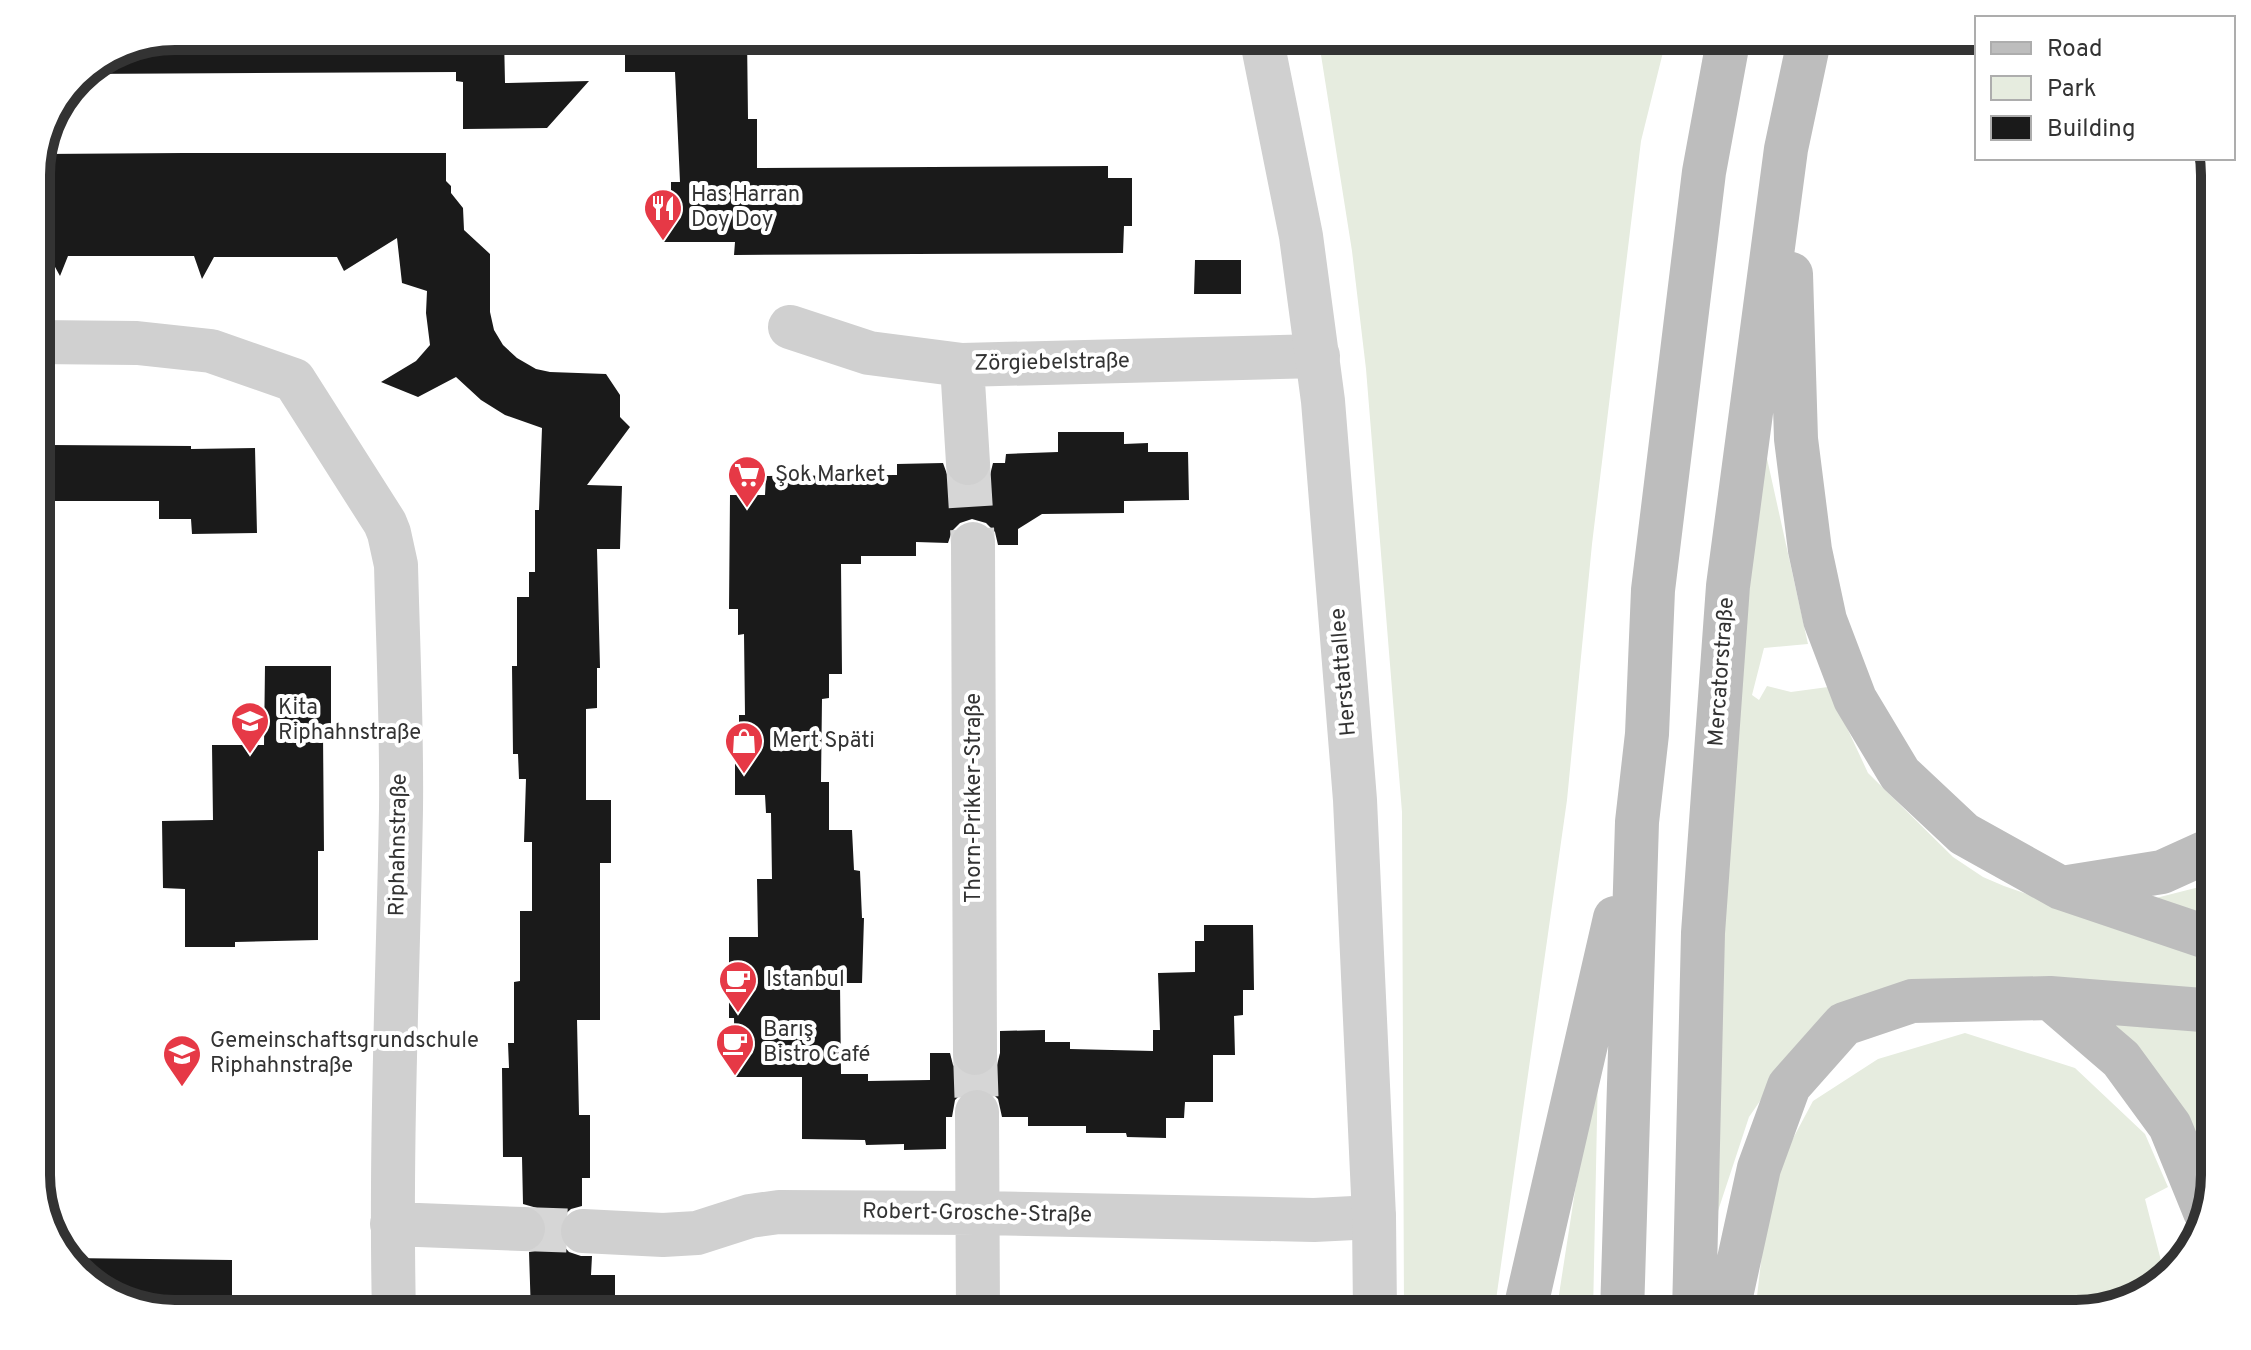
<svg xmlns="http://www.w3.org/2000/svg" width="2251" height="1350" font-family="Overpass,sans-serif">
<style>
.green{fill:#e6ecdf}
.building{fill:#1a1a1a}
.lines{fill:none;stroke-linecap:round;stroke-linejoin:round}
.minor-tunnel{stroke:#d6d6d6;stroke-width:44;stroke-dasharray:44 22;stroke-linecap:butt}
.minor{stroke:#d0d0d0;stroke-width:44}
.tertiary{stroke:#d0d0d0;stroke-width:44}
.secondary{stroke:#bdbdbd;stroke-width:44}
.labels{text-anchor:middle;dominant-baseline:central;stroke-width:8;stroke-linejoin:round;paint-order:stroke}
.poi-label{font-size:22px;fill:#333;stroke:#fff;text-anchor:start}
.street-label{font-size:22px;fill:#333;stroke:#fff}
.rim{fill:none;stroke:#333;stroke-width:10}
</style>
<rect width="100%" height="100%" fill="#fff"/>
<path class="green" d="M 1318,36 L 1667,36 L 1641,141 L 1592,544 L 1567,800 L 1494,1314 L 1404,1314 L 1402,812 L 1366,369 L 1352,251 Z
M 1766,454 L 1808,644 L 1764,648 L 1752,695 L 1759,700 L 1767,686 L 1791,692 L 1828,687 L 1868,773 L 1953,857 L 1983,877 L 2004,886 L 2215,960 L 2215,995 L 1974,979 L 1789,1059 L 1749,1117 L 1714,1223 L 1725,877 L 1760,462 Z
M 2215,883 L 2215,918 L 2156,898 Z
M 2090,1023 L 2215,1030 L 2215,1131 L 2206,1167 Z
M 1965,1033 L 2075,1068 L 2145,1134 L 2168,1187 L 2145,1199 L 2165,1276 L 2146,1295 L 2076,1314 L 1755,1314 L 1762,1253 L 1782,1159 L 1813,1101 L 1878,1059 Z
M 1598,1070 L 1593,1314 L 1556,1314 L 1575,1191 Z"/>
<path class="building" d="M 175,36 L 504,36 L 505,83 L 589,81 L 547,128 L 463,129 L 463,82 L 456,81 L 456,72 L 80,74 L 122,46 Z
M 625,36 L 747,36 L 748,119 L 757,119 L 757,168 L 1108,166 L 1108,178 L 1132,178 L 1132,226 L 1124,226 L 1123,253 L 734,255 L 735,242 L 663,242 L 662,221 L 671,206 L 671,182 L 680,182 L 675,72 L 625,72 Z
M 184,153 L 446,153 L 446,181 L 451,186 L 451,193 L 463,208 L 464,230 L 490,254 L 490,312 L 494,330 L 503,345 L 517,358 L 536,369 L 550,372 L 606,374 L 620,395 L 620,417 L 630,427 L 587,485 L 622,486 L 620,549 L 597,549 L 600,668 L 597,668 L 597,708 L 586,709 L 586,800 L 611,800 L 611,863 L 600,863 L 600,1020 L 577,1020 L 579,1115 L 590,1115 L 590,1178 L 582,1178 L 582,1206 L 571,1209 L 562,1217 L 558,1231 L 560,1242 L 569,1252 L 581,1256 L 592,1256 L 591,1275 L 615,1275 L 615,1314 L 531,1314 L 529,1252 L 535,1251 L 544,1243 L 548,1229 L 545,1218 L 537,1208 L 523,1204 L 522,1157 L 503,1157 L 502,1068 L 509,1068 L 508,1043 L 514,1043 L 514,982 L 520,981 L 520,911 L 532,911 L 532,842 L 524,842 L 526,779 L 519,779 L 518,754 L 513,754 L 512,666 L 517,666 L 517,597 L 529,597 L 529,572 L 535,572 L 535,510 L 539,510 L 542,428 L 505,415 L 481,400 L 456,377 L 418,397 L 381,382 L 416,361 L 430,345 L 426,313 L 427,291 L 402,283 L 397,238 L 344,271 L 337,257 L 214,257 L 202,279 L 194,256 L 68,256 L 60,276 L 49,256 L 36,256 L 36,189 L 42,189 L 42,154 Z
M 1195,260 L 1241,260 L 1241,294 L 1194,294 Z
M 1058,432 L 1124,432 L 1124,444 L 1148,443 L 1148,452 L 1188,452 L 1189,500 L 1124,501 L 1124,513 L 1042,514 L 1018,529 L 1018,545 L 998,545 L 995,532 L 986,523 L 972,519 L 960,523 L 952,531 L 948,543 L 916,542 L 916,556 L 861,556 L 861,564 L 841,564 L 842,674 L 829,674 L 829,698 L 822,699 L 821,782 L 829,782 L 829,830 L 852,830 L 854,870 L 860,871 L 862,918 L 864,918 L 862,983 L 840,983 L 841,1074 L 868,1074 L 868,1081 L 930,1080 L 930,1053 L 950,1053 L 953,1065 L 962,1074 L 976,1078 L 988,1074 L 997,1065 L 1000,1053 L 1000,1031 L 1045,1030 L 1045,1042 L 1070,1042 L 1070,1049 L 1153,1051 L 1153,1030 L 1160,1030 L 1158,973 L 1195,972 L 1195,941 L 1204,941 L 1204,925 L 1253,925 L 1254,990 L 1243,990 L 1243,1015 L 1234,1016 L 1235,1055 L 1213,1055 L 1213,1102 L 1185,1102 L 1184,1118 L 1166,1118 L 1166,1138 L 1127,1137 L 1126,1133 L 1086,1133 L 1086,1126 L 1028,1126 L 1028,1117 L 1002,1117 L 998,1099 L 989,1090 L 976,1087 L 964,1091 L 955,1100 L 952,1117 L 946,1117 L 946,1149 L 904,1150 L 904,1144 L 866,1145 L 865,1140 L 802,1139 L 802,1077 L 735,1077 L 734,1018 L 729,1018 L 729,937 L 758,937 L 757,879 L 772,879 L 771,813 L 766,813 L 765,795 L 735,795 L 735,756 L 739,757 L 739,715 L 745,715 L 744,634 L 738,635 L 738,609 L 729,609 L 730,495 L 765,495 L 766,476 L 897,475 L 897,464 L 943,463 L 948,477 L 958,486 L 970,488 L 982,483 L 990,475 L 993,463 L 1005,463 L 1006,454 L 1058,452 Z
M 51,445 L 191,446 L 191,449 L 255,448 L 257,533 L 192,534 L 191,519 L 159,519 L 159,501 L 51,501 L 51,482 L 36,482 L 36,447 L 51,447 Z
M 265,666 L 331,666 L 331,733 L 323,733 L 324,851 L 318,851 L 318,940 L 235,942 L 235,947 L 185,947 L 185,889 L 163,888 L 162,821 L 213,820 L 212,745 L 264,745 Z
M 68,1258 L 232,1260 L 232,1314 L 175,1314 L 105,1295 Z"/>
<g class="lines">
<path class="minor-tunnel" d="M 968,463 L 973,544
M 975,1053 L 977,1112
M 523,1229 L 583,1231"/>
<path class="minor" d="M 790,327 L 869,353 L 962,365 L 1318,356
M 36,342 L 137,343 L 211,351 L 294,380 L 385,523 L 389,533 L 396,565 C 398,646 402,728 401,809 C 398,977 390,1145 394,1314
M 962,365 L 968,463
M 973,544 L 975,1053
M 977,1112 L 978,1314
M 392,1224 L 523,1229
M 583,1231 L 663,1235 L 697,1233 L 750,1216 L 779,1212 L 979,1213 L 1314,1220 L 1374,1217"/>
<path class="tertiary" d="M 1261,36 L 1301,236 L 1323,401 L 1355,800 L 1374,1217 L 1375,1314"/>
<path class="secondary" d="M 1791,274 L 1796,439 L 1810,550 L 1825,620 L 1855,699 L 1900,774 L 1964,834 L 2061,888 L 2215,940
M 2068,887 L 2162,872 L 2215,848
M 2050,998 L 2215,1011
M 1524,1314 L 1615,918
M 1622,1314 L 1637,822 L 1647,734 L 1653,590 L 1704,172 L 1729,36
M 1694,1314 L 1703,933 L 1728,586 L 1786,149 L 1810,36
M 1730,1314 L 1731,1296 L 1759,1168 L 1789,1086 L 1844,1024 L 1912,1001 L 2050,998 L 2121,1059 L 2170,1126 L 2205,1212"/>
</g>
<defs>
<symbol id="restaurant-pin" viewBox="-11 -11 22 30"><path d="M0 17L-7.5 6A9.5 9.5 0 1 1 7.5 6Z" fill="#e63946" stroke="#fff"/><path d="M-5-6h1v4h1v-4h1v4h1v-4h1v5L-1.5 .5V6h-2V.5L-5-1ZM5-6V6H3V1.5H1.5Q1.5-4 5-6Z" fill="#fff"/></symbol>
<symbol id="supermarket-pin" viewBox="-11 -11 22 30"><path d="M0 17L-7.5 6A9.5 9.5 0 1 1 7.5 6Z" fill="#e63946" stroke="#fff"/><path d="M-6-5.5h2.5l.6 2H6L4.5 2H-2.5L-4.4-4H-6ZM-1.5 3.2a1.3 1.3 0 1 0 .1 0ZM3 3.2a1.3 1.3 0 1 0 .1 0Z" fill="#fff"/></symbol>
<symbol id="school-pin" viewBox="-11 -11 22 30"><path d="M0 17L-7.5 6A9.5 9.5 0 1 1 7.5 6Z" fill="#e63946" stroke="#fff"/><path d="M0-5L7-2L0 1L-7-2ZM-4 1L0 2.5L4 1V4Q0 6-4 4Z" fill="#fff"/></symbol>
<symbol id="shop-pin" viewBox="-11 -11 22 30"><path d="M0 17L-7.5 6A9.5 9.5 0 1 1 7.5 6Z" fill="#e63946" stroke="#fff"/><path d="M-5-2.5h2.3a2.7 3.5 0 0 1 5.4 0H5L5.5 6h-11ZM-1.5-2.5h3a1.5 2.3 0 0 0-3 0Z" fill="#fff"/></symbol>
<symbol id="cafe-pin" viewBox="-11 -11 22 30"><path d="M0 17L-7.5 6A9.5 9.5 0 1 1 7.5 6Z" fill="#e63946" stroke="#fff"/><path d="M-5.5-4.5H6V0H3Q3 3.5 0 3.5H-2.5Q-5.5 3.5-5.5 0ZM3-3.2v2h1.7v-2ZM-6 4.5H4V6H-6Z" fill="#fff"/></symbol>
</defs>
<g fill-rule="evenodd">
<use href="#restaurant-pin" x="641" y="186" width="44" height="60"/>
<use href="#supermarket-pin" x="725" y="453" width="44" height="60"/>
<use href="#school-pin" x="228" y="699" width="44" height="60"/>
<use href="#shop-pin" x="722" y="719" width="44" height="60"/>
<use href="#cafe-pin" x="716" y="958" width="44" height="60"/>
<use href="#cafe-pin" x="713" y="1021" width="44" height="60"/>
<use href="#school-pin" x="160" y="1032" width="44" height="60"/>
</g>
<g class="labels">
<g class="poi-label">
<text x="691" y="195">Has Harran<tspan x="691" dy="25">Doy Doy</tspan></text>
<text x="775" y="475">Şok Market</text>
<text x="278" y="708">Kita<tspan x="278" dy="25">Riphahnstraße</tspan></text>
<text x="772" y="741">Mert Späti</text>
<text x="766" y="980">Istanbul</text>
<text x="763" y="1030">Barış<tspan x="763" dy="25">Bistro Café</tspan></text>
<text x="210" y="1041">Gemeinschaftsgrundschule<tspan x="210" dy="25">Riphahnstraße</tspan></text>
</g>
<g class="street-label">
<text transform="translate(1052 363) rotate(-1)">Zörgiebelstraße</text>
<text transform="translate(1344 672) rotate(-95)">Herstattallee</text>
<text transform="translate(1722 672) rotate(-86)">Mercatorstraße</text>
<text transform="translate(974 798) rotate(-90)">Thorn-Prikker-Straße</text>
<text transform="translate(399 845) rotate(-89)">Riphahnstraße</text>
<text transform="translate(977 1214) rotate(1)">Robert-Grosche-Straße</text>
</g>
</g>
<path d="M0 0H2251V1350H0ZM175 50H2076A125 125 0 0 1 2201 175V1175A125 125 0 0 1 2076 1300H175A125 125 0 0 1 50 1175V175A125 125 0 0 1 175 50Z" fill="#fff" fill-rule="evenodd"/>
<path class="rim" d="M175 50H2076A125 125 0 0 1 2201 175V1175A125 125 0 0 1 2076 1300H175A125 125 0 0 1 50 1175V175A125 125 0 0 1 175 50Z"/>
<rect x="1975" y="16" width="260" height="144" fill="#ffffff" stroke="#adadad" stroke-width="2"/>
<rect x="1991" y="42" width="40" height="12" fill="#bdbdbd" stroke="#adadad" stroke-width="2"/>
<text x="2047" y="56" font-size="24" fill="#333333">Road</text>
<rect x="1991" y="76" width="40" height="24" fill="#e6ecdf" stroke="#adadad" stroke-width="2"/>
<text x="2047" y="96" font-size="24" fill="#333333">Park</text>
<rect x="1991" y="116" width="40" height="24" fill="#1a1a1a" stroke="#adadad" stroke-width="2"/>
<text x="2047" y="136" font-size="24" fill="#333333">Building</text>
</svg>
